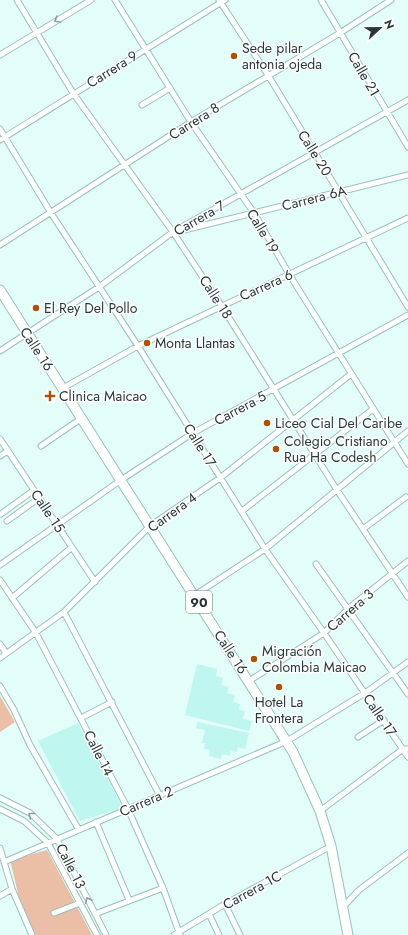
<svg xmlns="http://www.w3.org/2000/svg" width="408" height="935" font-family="Jost,sans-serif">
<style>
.built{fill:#bff6f0}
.green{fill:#ebbfa6}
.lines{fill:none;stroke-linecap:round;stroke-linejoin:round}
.minor-casing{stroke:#96c1bb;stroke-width:7}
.trunk-casing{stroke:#96c1bb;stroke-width:11}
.minor{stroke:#fff;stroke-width:5}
.trunk{stroke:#fff;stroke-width:9}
.oneway{stroke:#939c9b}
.poi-dot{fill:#af5100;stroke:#fff;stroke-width:1.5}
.labels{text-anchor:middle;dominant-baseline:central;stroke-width:3;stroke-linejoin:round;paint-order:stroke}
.shield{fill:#fff;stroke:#687473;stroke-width:1}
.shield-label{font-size:13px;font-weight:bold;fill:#273937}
.poi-label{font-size:14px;fill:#273937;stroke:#fff;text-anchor:start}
.street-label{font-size:14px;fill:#273937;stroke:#fff}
</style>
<rect width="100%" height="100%" fill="#e3fdf9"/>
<path class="built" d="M 197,664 L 217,669 L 216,676 L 223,678 L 221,685 L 229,687 L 227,693 L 235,695 L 233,702 L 240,704 L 239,710 L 245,711 L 243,719 L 252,721 L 249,731 L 185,715 Z
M 197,722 L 249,733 L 245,749 L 238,747 L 237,752 L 231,751 L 230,756 L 222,754 L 221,759 L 209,756 L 210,750 L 204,749 L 205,743 L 202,743 L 205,730 L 196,728 Z
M 78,723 L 123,808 L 80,821 L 38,741 Z"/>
<path class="green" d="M 0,696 L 15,722 L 0,732 Z
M 47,850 L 92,935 L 36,935 L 21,906 L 10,860 Z"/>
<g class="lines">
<defs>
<path id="minor" d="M 17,0 L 73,93 L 173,232 L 221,305 L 337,490 L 408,597
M 115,0 L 191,122 L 254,213 L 289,274 L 408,464
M 219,0 L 268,75 L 408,307
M 321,0 L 408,147
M 0,55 L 91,0
M 142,105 L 170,88
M 0,129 L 51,213 L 138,346 L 265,549 L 324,633 L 408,757
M 0,140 L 225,0
M 180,231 L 408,175
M 0,245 L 191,122 L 340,33 L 391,0
M 0,351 L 99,287 L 173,232 L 408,100
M 63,388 L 138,346 L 408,218
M 0,439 L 95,582
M 41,446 L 82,418
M 0,456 L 8,451
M 242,511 L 373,409
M 1,514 L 34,490
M 7,521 L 39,498
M 363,529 L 406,497
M 316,564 L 408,694
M 0,565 L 121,480 L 193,433 L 408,315
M 0,580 L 36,633 L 128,809 L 163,888 L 180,935
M 195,595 L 265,549 L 408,431
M 12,598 L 72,547
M 64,612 L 160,796
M 0,644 L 6,653
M 0,658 L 64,612 L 150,526 L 220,478 L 351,374
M 249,681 L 324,633 L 349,608 L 408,561
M 0,686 L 14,710 L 30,745 L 79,830
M 81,718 L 112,702
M 358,737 L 384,720
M 0,798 L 30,813 L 57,839 L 106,935
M 0,809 L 24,821 L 48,843 L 97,935
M 320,811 L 403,749 L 408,749
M 96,822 L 129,900
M 0,848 L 12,889 L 32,935
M 4,862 L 287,741 L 365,693 L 408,662
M 0,896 L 12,889
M 225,904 L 240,935
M 343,907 L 359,890 L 408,853
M 54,913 L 80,903
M 95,914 L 163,888
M 209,914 L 219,935
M 174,935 L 225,904 L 331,846"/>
<path id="trunk" d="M 0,290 L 293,752 L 320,811 L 331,846 L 348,935"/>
</defs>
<use href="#minor" class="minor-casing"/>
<use href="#trunk" class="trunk-casing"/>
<use href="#minor" class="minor"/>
<use href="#trunk" class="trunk"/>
</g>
<defs><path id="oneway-chevron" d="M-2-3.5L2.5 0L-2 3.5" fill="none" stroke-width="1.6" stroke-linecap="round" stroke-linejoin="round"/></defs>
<g class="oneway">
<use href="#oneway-chevron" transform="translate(57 20) rotate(150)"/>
<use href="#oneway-chevron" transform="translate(31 815) rotate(-142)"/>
<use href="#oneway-chevron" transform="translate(88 900) rotate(-117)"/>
</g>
<g class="poi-dot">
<circle cx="234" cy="56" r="4"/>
<circle cx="36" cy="308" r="4"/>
<circle cx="147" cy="343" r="4"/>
<path d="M48 390h4v4h4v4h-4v4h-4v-4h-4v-4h4z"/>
<circle cx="267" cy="423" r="4"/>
<circle cx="276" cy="449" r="4"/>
<circle cx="254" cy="659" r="4"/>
<circle cx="279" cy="687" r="4"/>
</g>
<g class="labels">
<rect class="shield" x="186" y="591" width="26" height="22" rx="3"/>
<g class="shield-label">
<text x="199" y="602">90</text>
</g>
<g class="poi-label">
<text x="242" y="48">Sede pilar<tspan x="242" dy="16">antonia ojeda</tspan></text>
<text x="44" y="308">El Rey Del Pollo</text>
<text x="155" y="343">Monta Llantas</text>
<text x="59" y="396">Clinica Maicao</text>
<text x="275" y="423">Liceo Cial Del Caribe</text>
<text x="284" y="441">Colegio Cristiano<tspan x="284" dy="16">Rua Ha Codesh</tspan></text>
<text x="262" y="651">Migración<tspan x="262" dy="16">Colombia Maicao</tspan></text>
<text x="279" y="702" text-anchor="middle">Hotel La<tspan x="279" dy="16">Frontera</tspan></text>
</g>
<g class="street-label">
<text transform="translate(112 69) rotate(-32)">Carrera 9</text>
<text transform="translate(364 74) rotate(60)">Calle 21</text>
<text transform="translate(194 121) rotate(-32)">Carrera 8</text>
<text transform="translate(315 153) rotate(58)">Calle 20</text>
<text transform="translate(314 198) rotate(-14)">Carrera 6A</text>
<text transform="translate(199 218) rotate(-30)">Carrera 7</text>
<text transform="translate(263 231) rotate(59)">Calle 19</text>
<text transform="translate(266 285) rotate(-24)">Carrera 6</text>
<text transform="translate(216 297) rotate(57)">Calle 18</text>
<text transform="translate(37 349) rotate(57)">Calle 16</text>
<text transform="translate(240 408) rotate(-28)">Carrera 5</text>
<text transform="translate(200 445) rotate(58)">Calle 17</text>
<text transform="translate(48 511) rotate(56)">Calle 15</text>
<text transform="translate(172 512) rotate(-36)">Carrera 4</text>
<text transform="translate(350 610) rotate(-41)">Carrera 3</text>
<text transform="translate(231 652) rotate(57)">Calle 16</text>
<text transform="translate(380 715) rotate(56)">Calle 17</text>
<text transform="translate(99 753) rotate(63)">Calle 14</text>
<text transform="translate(146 801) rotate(-23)">Carrera 2</text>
<text transform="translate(71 866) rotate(63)">Calle 13</text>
<text transform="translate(252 890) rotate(-29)">Carrera 1C</text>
</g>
</g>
<g transform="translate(380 28) rotate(68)" stroke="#ffffff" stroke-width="3" paint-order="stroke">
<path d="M0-3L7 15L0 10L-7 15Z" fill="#273937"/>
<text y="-6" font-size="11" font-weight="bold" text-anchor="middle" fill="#273937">N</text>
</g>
</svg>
